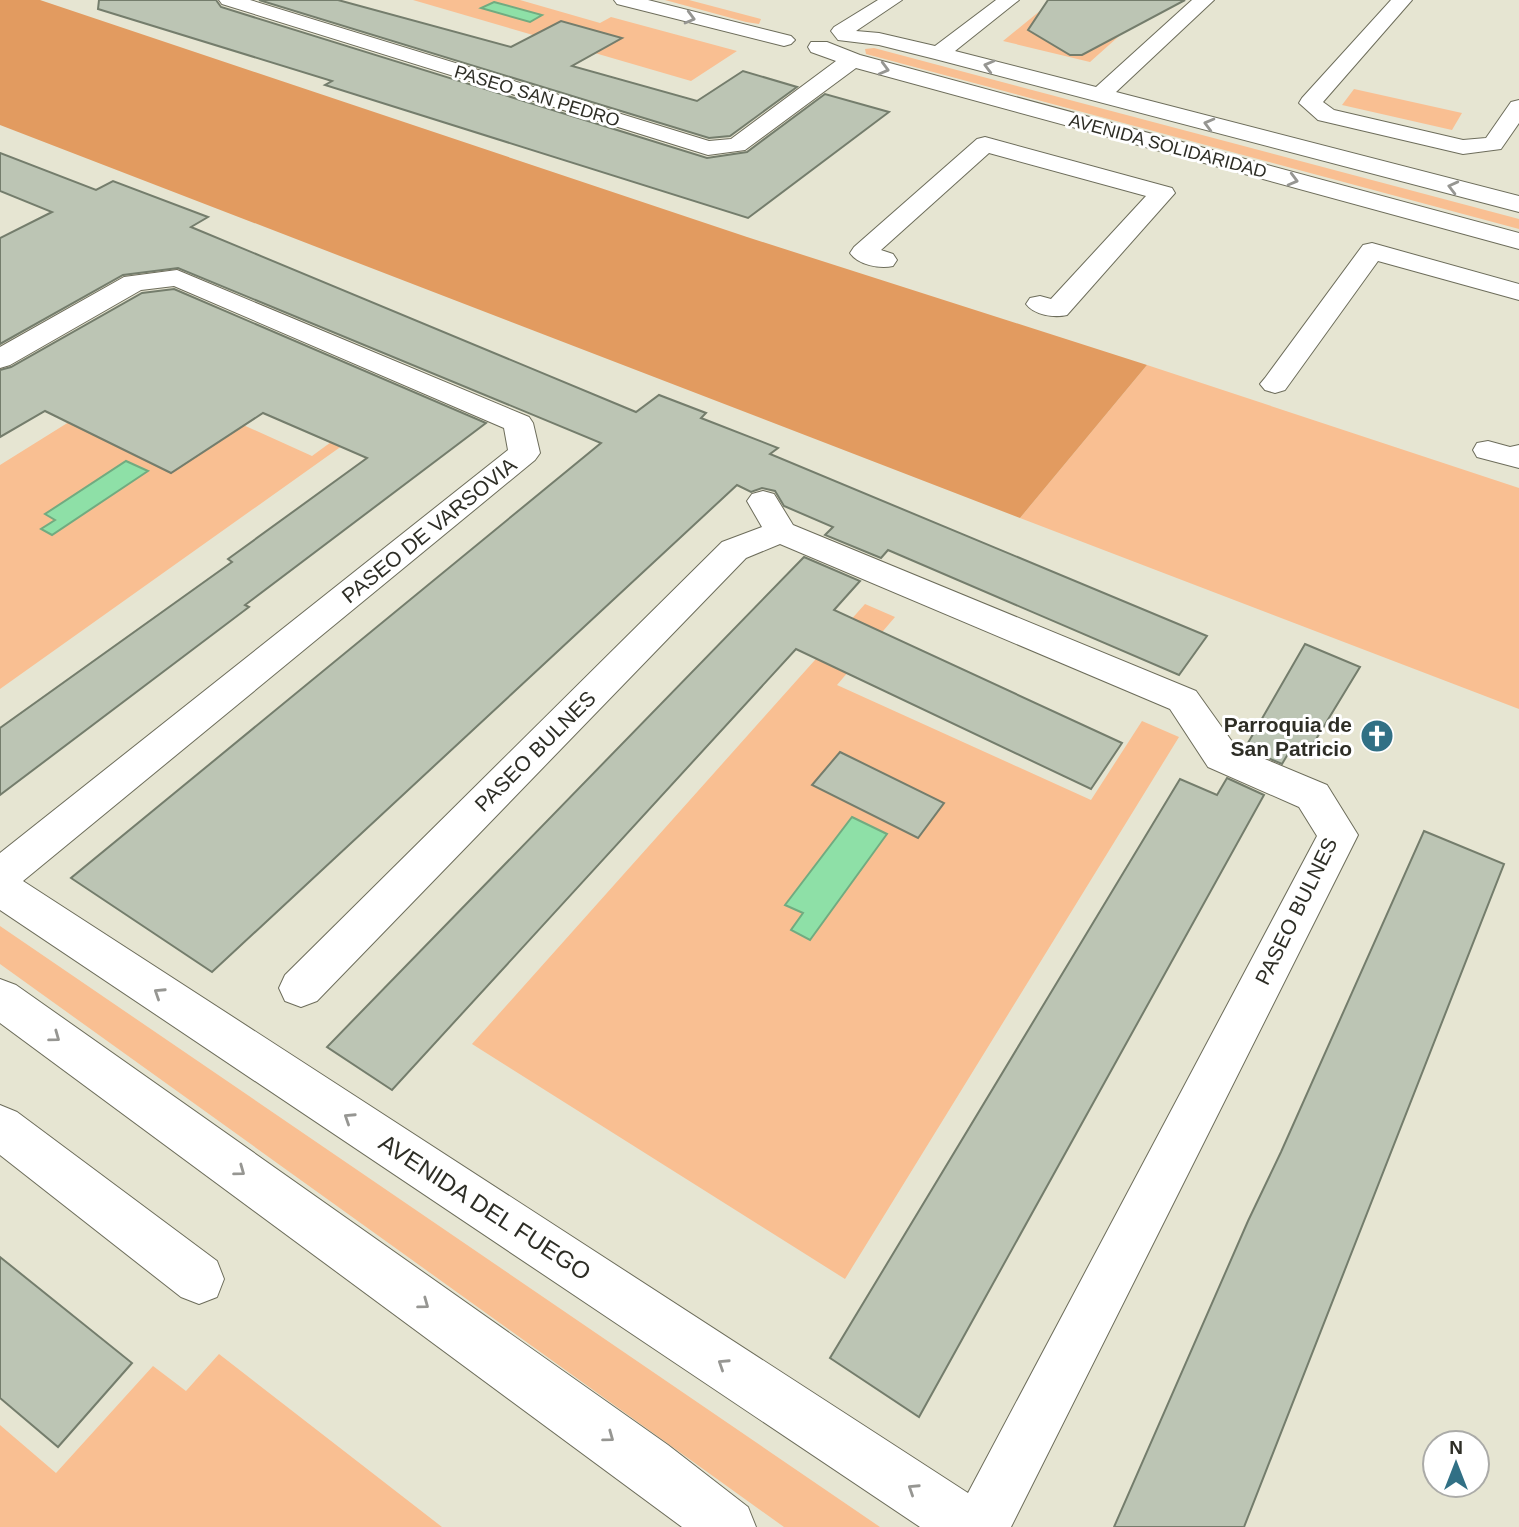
<svg xmlns="http://www.w3.org/2000/svg" width="1519" height="1527" font-family="Helvetica,sans-serif">
<style>
.green{fill:#f9bf92}
.forest{fill:#e29b60}
.water{fill:#8ee0a7;stroke:#71ab80;stroke-width:2}
.building{fill:#bcc5b4;stroke:#747d6c;stroke-width:2}
.lines{fill:none;stroke-linecap:round;stroke-linejoin:round}
.minor-casing{stroke:#6d6d5b;stroke-width:2}
.minor{fill:#fff;fill-rule:evenodd}
.oneway{stroke:#969692}
.labels{text-anchor:middle;dominant-baseline:central;stroke-width:6;stroke-linejoin:round;paint-order:stroke}
.far-street-label{font-size:18px;fill:#2e2e26;stroke:#fff}
.street-label{font-size:21px;fill:#2e2e26;stroke:#fff}
.poi-label{font-size:21px;font-weight:bold;fill:#2e2e26;stroke:#fff;text-anchor:end}
.near-street-label{font-size:24px;fill:#2e2e26;stroke:#fff}
</style>
<rect width="100%" height="100%" fill="#e6e5d2"/>
<path class="green" d="M 413,0 L 520,0 L 600,23 L 611,17 L 737,51 L 691,81 Z
M 665,0 L 689,0 L 761,19 L 759,24 L 746,22 Z
M 1052,1 L 1137,20 L 1090,62 L 1003,41 Z
M 874,48 L 1519,219 L 1519,229 L 866,54 L 865,49 Z
M 1354,89 L 1462,113 L 1452,130 L 1342,105 Z
M 226,324 L 150,383 L 312,456 L 394,396 L 405,401 L 0,689 L 0,465 Z
M 1147,365 L 1519,488 L 1519,709 L 1020,518 Z
M 865,604 L 895,617 L 837,685 L 1091,800 L 1142,721 L 1179,737 L 845,1279 L 472,1044 Z
M 0,926 L 880,1527 L 784,1527 L 0,964 Z
M 219,1354 L 442,1527 L 0,1527 L 0,1425 L 56,1473 L 153,1366 L 186,1391 Z"/>
<path class="forest" d="M 0,0 L 40,0 L 747,237 L 1147,365 L 1020,518 L 0,125 Z"/>
<path class="water" d="M 494,2 L 542,15 L 530,22 L 481,8 Z
M 126,461 L 148,471 L 52,535 L 41,529 L 55,520 L 45,514 Z
M 852,817 L 887,834 L 810,940 L 791,930 L 803,913 L 785,905 Z"/>
<path class="building" d="M 99,0 L 216,0 L 221,7 L 707,158 L 747,152 L 825,94 L 889,112 L 748,218 L 325,85 L 332,81 L 98,9 Z
M 259,0 L 338,0 L 511,47 L 561,21 L 622,38 L 572,66 L 697,101 L 743,71 L 797,87 L 730,136 L 709,138 Z
M 1048,0 L 1185,0 L 1082,55 L 1070,55 L 1028,30 Z
M 0,153 L 96,190 L 113,181 L 208,217 L 191,227 L 636,412 L 659,395 L 706,413 L 701,418 L 778,448 L 770,454 L 1207,636 L 1179,675 L 888,550 L 881,558 L 825,535 L 833,527 L 784,506 L 775,491 L 762,488 L 751,492 L 737,485 L 212,972 L 71,878 L 601,443 L 178,268 L 123,275 L 0,344 L 0,238 L 52,212 L 0,191 Z
M 174,289 L 486,423 L 245,605 L 249,607 L 0,795 L 0,728 L 232,562 L 228,559 L 367,458 L 263,413 L 171,473 L 45,411 L 0,437 L 0,370 L 11,367 L 142,293 Z
M 804,557 L 860,581 L 834,610 L 1122,743 L 1091,789 L 796,649 L 392,1090 L 327,1047 Z
M 1305,644 L 1360,667 L 1307,754 L 1291,749 L 1282,764 L 1245,748 Z
M 840,752 L 944,803 L 918,838 L 812,785 Z
M 1227,778 L 1264,795 L 919,1417 L 830,1358 L 1180,779 L 1217,795 Z
M 1424,831 L 1504,864 L 1244,1527 L 1114,1527 L 1248,1221 L 1281,1152 Z
M 0,1257 L 132,1363 L 58,1447 L 0,1398 Z"/>
<g class="lines">
<defs>
<path id="minor" d="M 219,0 L 250,0 L 709,141 L 731,139 L 836,61 L 811,52 L 808,47 L 811,42 L 827,42 L 860,55 L 1519,233 L 1519,249 L 856,68 L 745,150 L 708,155 L 222,4 Z
M 614,0 L 648,0 L 791,36 L 795,40 L 791,44 L 784,46 L 617,4 Z
M 878,0 L 902,0 L 856,31 L 879,33 L 935,46 L 996,0 L 1019,0 L 955,51 L 1096,87 L 1192,0 L 1214,0 L 1116,92 L 1519,196 L 1519,212 L 935,59 L 879,45 L 838,40 L 831,31 L 834,27 Z
M 1391,0 L 1412,0 L 1323,102 L 1334,110 L 1463,140 L 1486,138 L 1511,102 L 1519,100 L 1519,123 L 1501,149 L 1463,154 L 1318,120 L 1299,103 L 1302,98 Z
M 985,137 L 1172,188 L 1175,193 L 1067,315 C 1054,318 1034,315 1026,304 L 1030,298 L 1040,296 L 1051,299 L 1146,196 L 989,153 L 881,250 L 893,254 L 897,260 L 893,266 C 880,269 858,265 850,253 L 854,247 L 977,139 Z
M 1372,243 L 1519,284 L 1519,300 L 1378,261 L 1285,390 L 1275,393 L 1265,390 L 1260,384 L 1265,378 L 1363,245 Z
M 177,270 L 529,417 L 533,423 L 540,453 L 535,460 L 23,881 L 968,1493 L 1317,836 L 1299,807 L 1208,767 L 1170,709 L 780,544 L 746,558 L 317,1001 L 301,1007 L 285,1001 L 279,988 L 285,975 L 722,542 L 762,527 L 747,501 L 752,494 L 763,491 L 774,494 L 793,525 L 1196,691 L 1236,747 L 1327,785 L 1358,835 L 1011,1527 L 920,1527 L 0,910 L 0,853 L 508,450 L 504,428 L 174,286 L 141,290 L 10,365 L 0,368 L 0,347 L 124,277 Z
M 1488,441 L 1510,447 L 1519,445 L 1519,468 L 1477,457 L 1473,450 L 1477,443 Z
M 0,979 L 16,985 L 668,1445 L 748,1507 L 756,1527 L 682,1527 L 0,1023 Z
M 0,1105 L 17,1112 L 217,1261 L 224,1279 L 217,1297 L 199,1304 L 181,1297 L 0,1155 Z"/>
</defs>
<use href="#minor" class="minor-casing"/>
<use href="#minor" class="minor"/>
</g>
<defs><path id="oneway-chevron" d="M-2-3.5L2.5 0L-2 3.5" fill="none" stroke-width="1.6" stroke-linecap="round" stroke-linejoin="round" transform="scale(1.75)"/></defs>
<g class="oneway">
<use href="#oneway-chevron" transform="translate(690 18) rotate(15)"/>
<use href="#oneway-chevron" transform="translate(989 66) rotate(-165)"/>
<use href="#oneway-chevron" transform="translate(884 69) rotate(15)"/>
<use href="#oneway-chevron" transform="translate(1209 124) rotate(-165)"/>
<use href="#oneway-chevron" transform="translate(1293 180) rotate(15)"/>
<use href="#oneway-chevron" transform="translate(1453 187) rotate(-166)"/>
<use href="#oneway-chevron" transform="translate(159 993) rotate(-147)"/>
<use href="#oneway-chevron" transform="translate(55 1037) rotate(36)"/>
<use href="#oneway-chevron" transform="translate(349 1118) rotate(-147)"/>
<use href="#oneway-chevron" transform="translate(240 1171) rotate(36)"/>
<use href="#oneway-chevron" transform="translate(424 1304) rotate(36)"/>
<use href="#oneway-chevron" transform="translate(723 1364) rotate(-147)"/>
<use href="#oneway-chevron" transform="translate(609 1437) rotate(36)"/>
<use href="#oneway-chevron" transform="translate(913 1489) rotate(-147)"/>
</g>
<defs>
<symbol id="church-disc" viewBox="-11 -11 22 22"><circle r="9.5" fill="#317085" stroke="#fff"/><path d="M-1.2-6h2.4v3.5h3.3v2.4h-3.3V6h-2.4V-.1h-3.3v-2.4h3.3Z" fill="#fff"/></symbol>
</defs>
<g fill-rule="evenodd">
<use href="#church-disc" x="1358" y="717" width="38" height="38"/>
</g>
<g class="labels">
<g class="far-street-label">
<text transform="translate(537 96) rotate(17)">PASEO SAN PEDRO</text>
<text transform="translate(1168 146) rotate(15)">AVENIDA SOLIDARIDAD</text>
</g>
<g class="street-label">
<text transform="translate(429 530) rotate(-39)">PASEO DE VARSOVIA</text>
<text transform="translate(535 751) rotate(-45)">PASEO BULNES</text>
<text transform="translate(1296 911) rotate(-64)">PASEO BULNES</text>
</g>
<g class="poi-label">
<text x="1352" y="724">Parroquia de<tspan x="1352" dy="24">San Patricio</tspan></text>
</g>
<g class="near-street-label">
<text transform="translate(485 1207) rotate(33)">AVENIDA DEL FUEGO</text>
</g>
</g>
<g transform="translate(1456 1464)"><circle r="33" fill="#ffffff" stroke="#ababa8" stroke-width="2"/>
<path d="M0-5L12 26L0 18L-12 26Z" fill="#317085"/>
<text y="-10" font-size="19" font-weight="bold" text-anchor="middle" fill="#2e2e26">N</text>
</g>
</svg>
